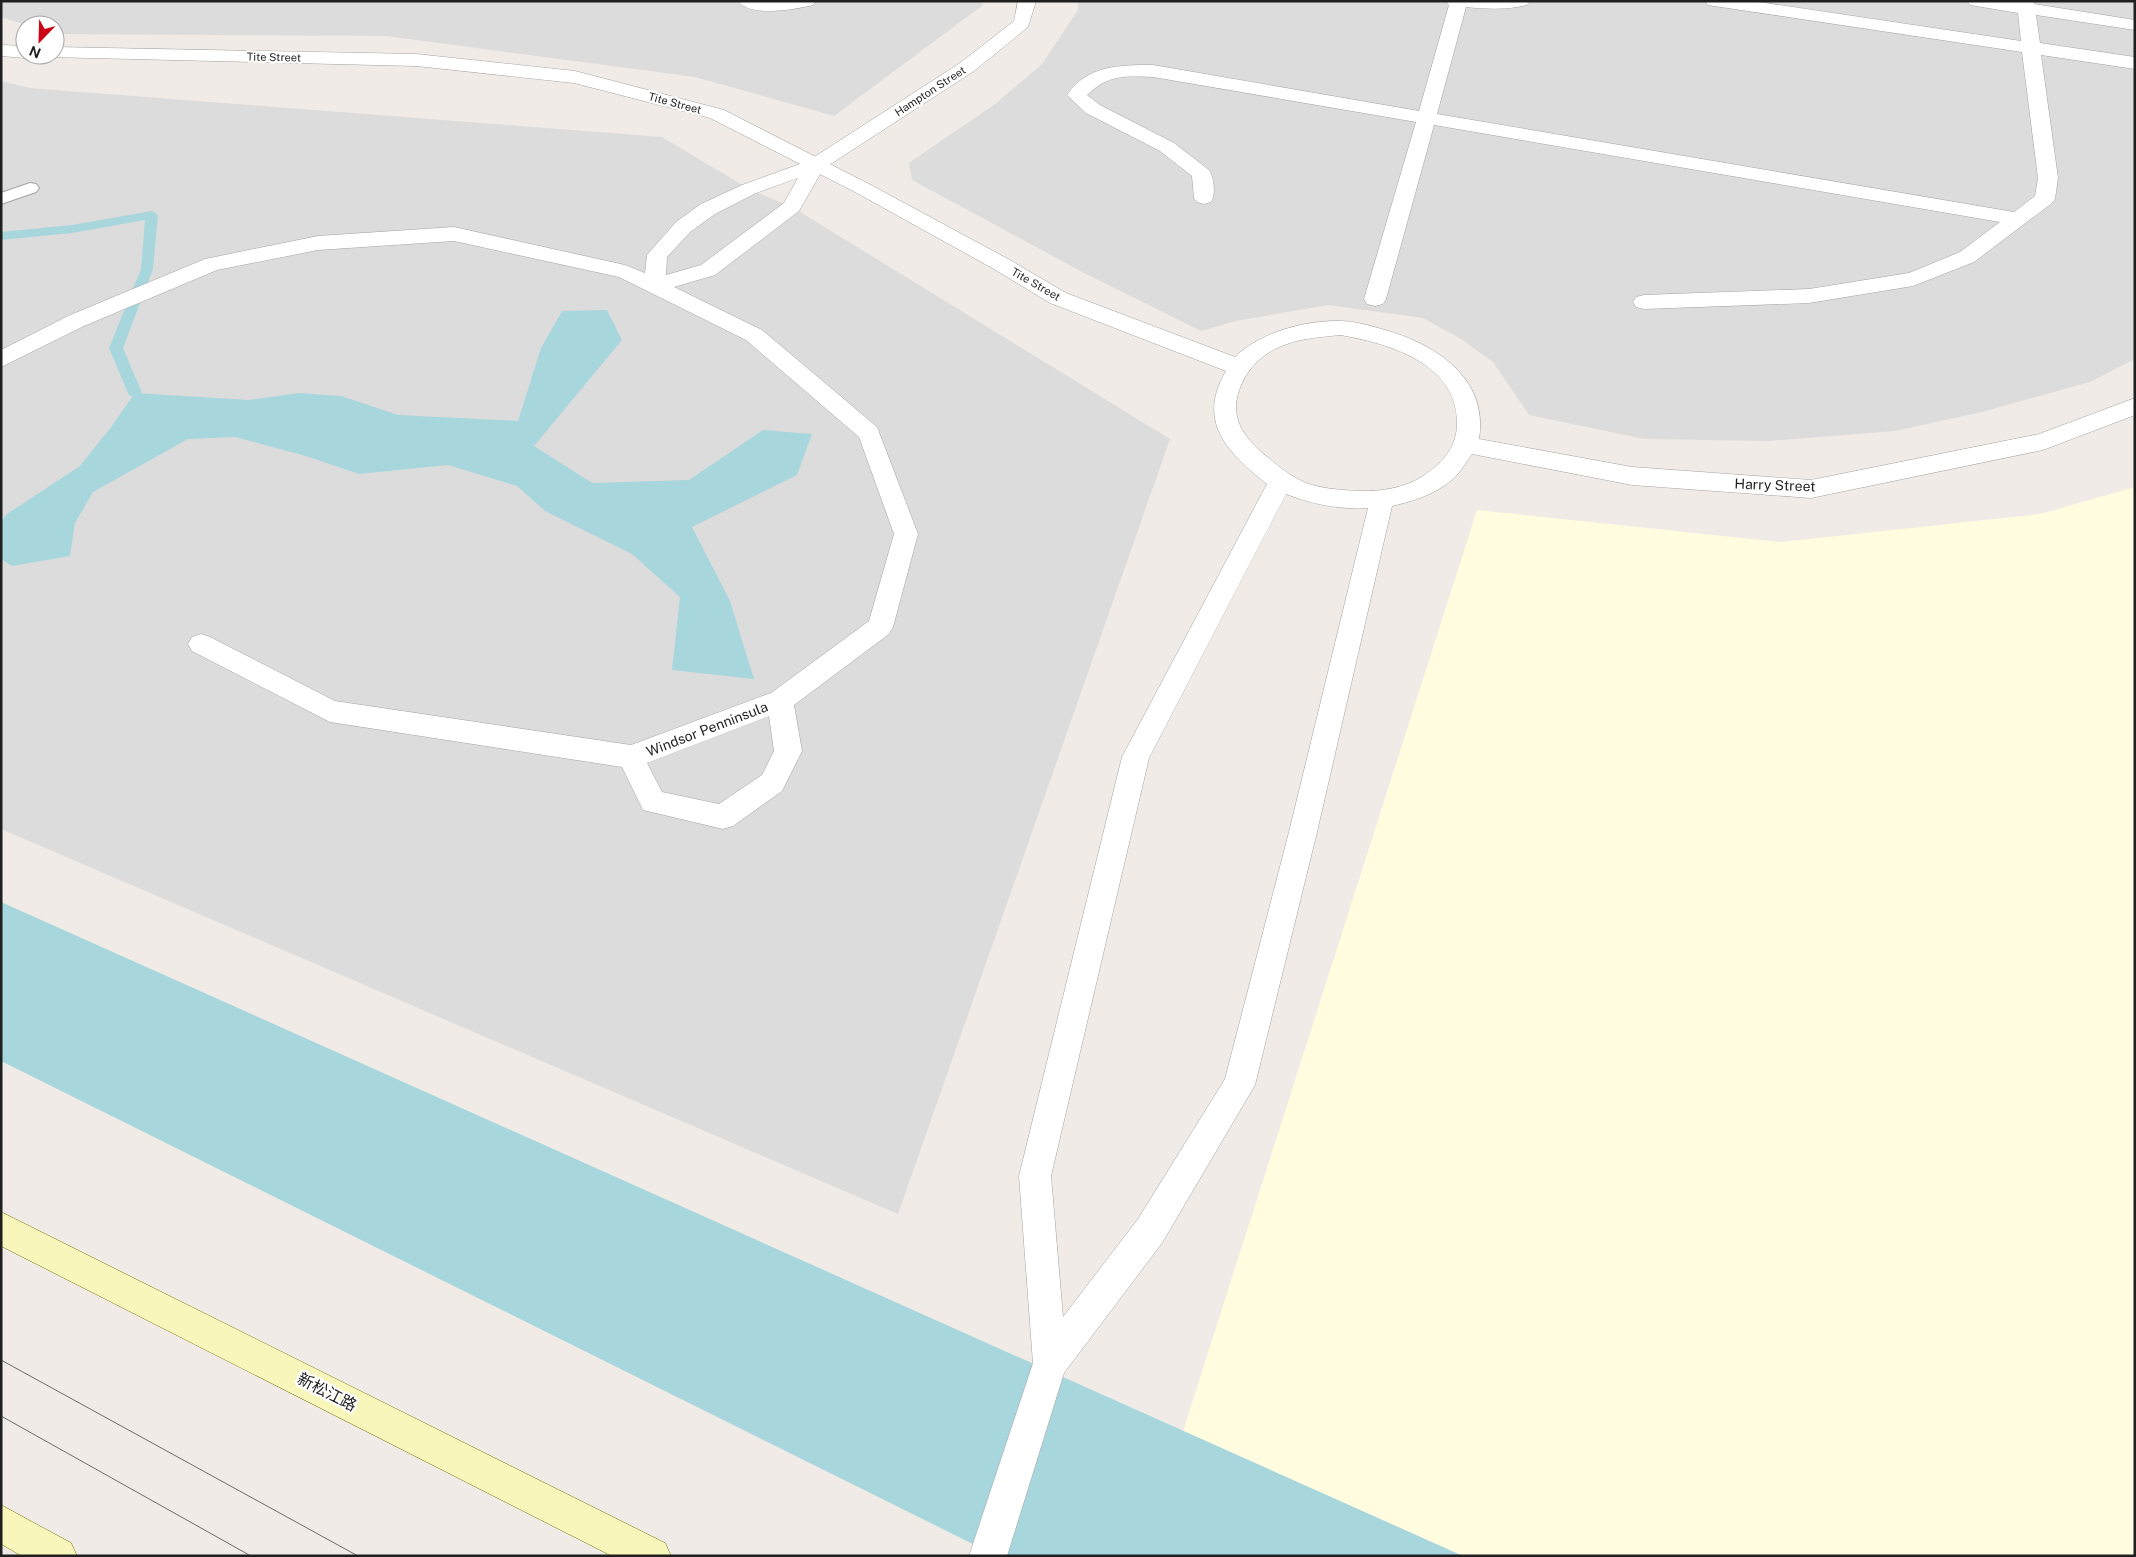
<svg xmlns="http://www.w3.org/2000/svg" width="2136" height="1557" font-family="'Public Sans','Noto Sans SC',sans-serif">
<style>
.residential{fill:#dddcdc}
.education{fill:#fffce0}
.water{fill:#a7d6dd}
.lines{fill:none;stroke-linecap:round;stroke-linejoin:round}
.stream{fill:#a7d6dd;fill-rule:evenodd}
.service-casing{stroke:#a3a3a3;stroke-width:2}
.minor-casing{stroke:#a3a3a3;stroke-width:1}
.tertiary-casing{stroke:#a3a3a3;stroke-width:1}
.secondary-casing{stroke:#757606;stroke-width:1}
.service{fill:#fff;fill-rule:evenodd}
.minor{fill:#fff;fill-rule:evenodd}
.tertiary{fill:#fff;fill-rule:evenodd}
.secondary{fill:#f9f6bb;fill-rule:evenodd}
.tram{stroke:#6d6d6d;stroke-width:1}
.labels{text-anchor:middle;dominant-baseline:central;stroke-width:4.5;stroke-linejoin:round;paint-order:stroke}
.far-street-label{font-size:11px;fill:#1f1f1f;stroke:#fff}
.street-label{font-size:14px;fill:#1f1f1f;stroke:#fff}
.near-street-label{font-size:16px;fill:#1f1f1f;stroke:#fff}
</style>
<rect width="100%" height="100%" fill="#f0ebe6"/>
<path class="residential" d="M 1,1 L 981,1 L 983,5 L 834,116 L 695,77 L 386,36 L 56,34 L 55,25 L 27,25 L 1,17 Z
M 1078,1 L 2135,1 L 2135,359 L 2090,382 L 1982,412 L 1895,431 L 1768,441 L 1644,439 L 1529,415 L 1493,362 L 1461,339 L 1423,318 L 1328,305 L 1236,321 L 1201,331 L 1084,273 L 912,180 L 909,163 L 995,104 L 1042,64 L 1078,10 Z
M 1,81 L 30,88 L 662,137 L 749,189 L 792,207 L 1170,439 L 898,1214 L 1,829 Z"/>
<path class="education" d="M 2135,487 L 2135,1556 L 1463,1556 L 1183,1431 L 1477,510 L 1781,542 L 2040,514 Z"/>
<path class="water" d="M 607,310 L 622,340 L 534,446 L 592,483 L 689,480 L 763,430 L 812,434 L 797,475 L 692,527 L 730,601 L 754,679 L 672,670 L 680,597 L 632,554 L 545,511 L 517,486 L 448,465 L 359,474 L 306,456 L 235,437 L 188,439 L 93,492 L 75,523 L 70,556 L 12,566 L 1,559 L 1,522 L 7,514 L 80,466 L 111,427 L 135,393 L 249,400 L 299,393 L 341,396 L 398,415 L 518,421 L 541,348 L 562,311 Z
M 1,902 L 1463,1556 L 997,1556 L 1,1061 Z"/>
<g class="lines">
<path class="stream" d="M 152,211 L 158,215 L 153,269 L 123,348 L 142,393 L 140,396 L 130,396 L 128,393 L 109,348 L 141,269 L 145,220 L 72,233 L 1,240 L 1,232 L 72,225 Z"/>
<defs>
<path id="service" d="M 30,183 L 36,184 L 39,188 L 36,192 L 1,204 L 1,193 Z"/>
<path id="minor" d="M 738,1 L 816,1 L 813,5 C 797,9 750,18 738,1 Z
M 1018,1 L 1036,1 L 1028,27 L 974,71 L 823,169 L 799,211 L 715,275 L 674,287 L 762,330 L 877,427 L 918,534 L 893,627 L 889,634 L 794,705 L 802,751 L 782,791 L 733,826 L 723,829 L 643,810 L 622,767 L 330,722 L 192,651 L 188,644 L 192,637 L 201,634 L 210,637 L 335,701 L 631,745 L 771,693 L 869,621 L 894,534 L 859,437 L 746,340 L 619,277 L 454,241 L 318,250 L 217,270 L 84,326 L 1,367 L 1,350 L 68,316 L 205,259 L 318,236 L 454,227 L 625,265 L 645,273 L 647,255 L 676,222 L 701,204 L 742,185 L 808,161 L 960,63 L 1014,21 ZM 798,178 L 784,203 L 701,265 L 666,275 L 667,257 L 690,232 L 715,214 L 756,193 ZM 769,716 L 774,751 L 762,775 L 719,804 L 662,792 L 647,763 Z
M 1446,1 L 1530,1 L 1527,5 C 1507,10 1487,9 1466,7 L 1437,114 L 2014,212 L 2035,196 L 2038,178 L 2022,52 L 1714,6 L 1708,5 L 1705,1 L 1752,1 L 2021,41 L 2018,13 L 1970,5 L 1967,1 L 2034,1 L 2034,4 L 2135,20 L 2135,30 L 2036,15 L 2040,43 L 2135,57 L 2135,69 L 2041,55 L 2058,178 L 2055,199 L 2052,203 L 1974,262 L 1913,286 L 1809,303 L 1644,309 L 1636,307 L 1633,302 L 1636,297 L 1644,295 L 1809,289 L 1909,273 L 1960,252 L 2000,222 L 1434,125 L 1386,299 L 1383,304 L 1375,306 L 1367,304 L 1364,299 L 1416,122 L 1153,77 C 1124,76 1109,74 1087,95 L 1100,105 L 1174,143 L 1209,170 C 1214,177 1216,195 1211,202 L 1204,204 L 1197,202 L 1194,198 L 1192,176 L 1160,151 L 1086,113 L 1067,95 C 1087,65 1121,65 1153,65 L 1419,111 L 1449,5 Z"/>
<path id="tertiary" d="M 1,45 L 25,46 L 25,55 L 32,55 L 25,58 L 1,56 Z
M 55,47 L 416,54 L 575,71 L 724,110 L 869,184 L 1008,259 L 1066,293 L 1235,357 C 1259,333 1305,320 1340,321 C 1355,321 1371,326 1385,330 C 1435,344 1489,378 1479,439 L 1632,467 L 1811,480 L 2039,434 L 2135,398 L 2135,415 L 2043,450 L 1811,498 L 1632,485 L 1472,454 C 1466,462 1460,473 1453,479 C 1436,494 1414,501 1392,506 L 1317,832 L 1255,1085 L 1162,1243 L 1064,1373 L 1007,1556 L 969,1556 L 1033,1363 L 1019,1176 L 1122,757 L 1267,484 C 1228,453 1196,422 1226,371 L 1050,303 L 994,269 L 855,192 L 710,118 L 574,83 L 416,66 L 49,57 L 47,55 L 55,55 ZM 1340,335 C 1388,343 1456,363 1457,421 C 1458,446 1443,463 1423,476 C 1405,488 1380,492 1358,491 C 1341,490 1323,489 1306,483 C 1290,476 1279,467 1266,456 C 1242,436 1228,416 1241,385 C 1250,365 1264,353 1284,345 C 1302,338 1322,337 1340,335 ZM 1286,494 C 1311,504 1341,510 1368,508 L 1289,832 L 1225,1079 L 1138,1219 L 1063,1317 L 1051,1176 L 1149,758 Z"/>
<path id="secondary" d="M 1,1212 L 665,1543 L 671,1556 L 612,1556 L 1,1246 Z
M 1,1505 L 71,1543 L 77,1556 L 22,1556 L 1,1544 Z"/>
</defs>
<use href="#service" class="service-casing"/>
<use href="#minor" class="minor-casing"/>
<use href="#tertiary" class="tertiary-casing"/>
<use href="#secondary" class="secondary-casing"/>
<use href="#service" class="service"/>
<use href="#minor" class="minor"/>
<use href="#tertiary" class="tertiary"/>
<use href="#secondary" class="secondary"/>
<path class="tram" d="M 1,1360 L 358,1556
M 1,1416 L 251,1556"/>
</g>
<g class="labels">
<g class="far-street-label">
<text transform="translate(274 57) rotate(1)">Tite Street</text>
<text transform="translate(930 91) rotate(-33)">Hampton Street</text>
<text transform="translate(675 103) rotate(15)">Tite Street</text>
<text transform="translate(1036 284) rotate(30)">Tite Street</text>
</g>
<g class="street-label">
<text transform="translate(1775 485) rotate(2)">Harry Street</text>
<text transform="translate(707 729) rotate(-21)">Windsor Penninsula</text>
</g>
<g class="near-street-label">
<text transform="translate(327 1392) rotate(27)">新松江路</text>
</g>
</g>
<rect width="2136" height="1557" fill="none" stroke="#1f1f1f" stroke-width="5"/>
<g transform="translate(40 40) rotate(203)"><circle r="24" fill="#ffffff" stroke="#a5a5a5"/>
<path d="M0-4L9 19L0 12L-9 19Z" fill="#cc0316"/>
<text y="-8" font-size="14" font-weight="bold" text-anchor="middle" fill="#1f1f1f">N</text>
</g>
</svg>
